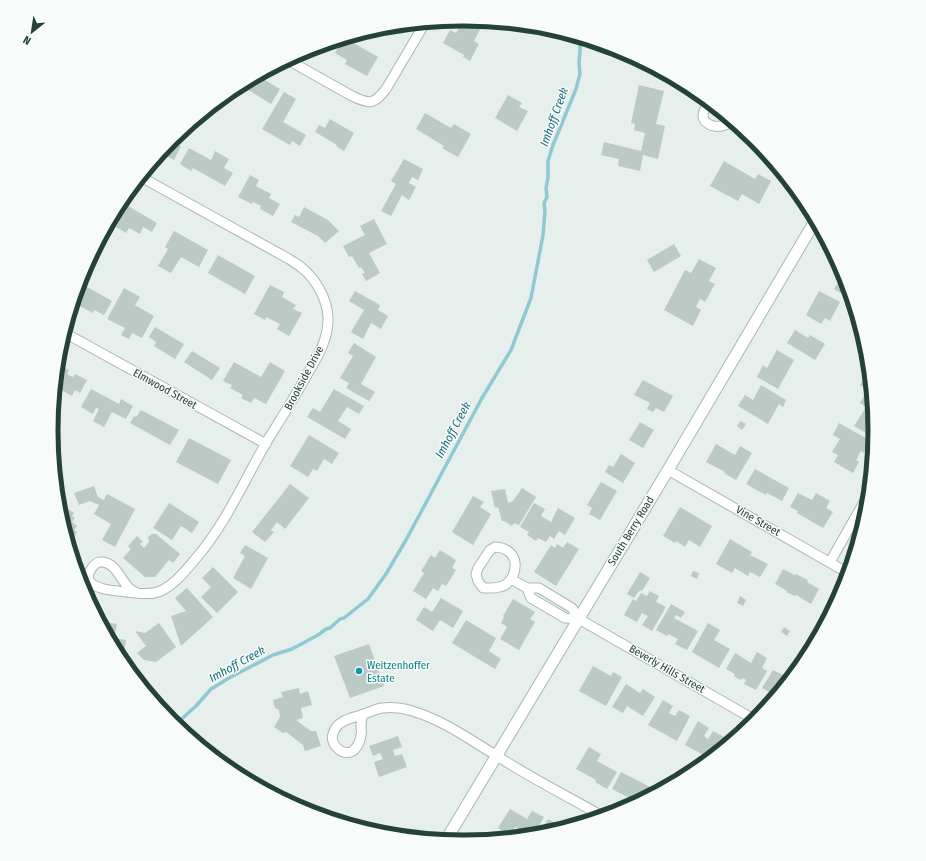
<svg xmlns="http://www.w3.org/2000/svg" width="926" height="861" font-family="'Fira Sans Condensed',sans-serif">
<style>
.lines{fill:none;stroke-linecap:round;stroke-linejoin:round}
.stream{stroke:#8ec9d4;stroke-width:3.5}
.building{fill:#bbcac4}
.minor-casing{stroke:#a8b8b2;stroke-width:11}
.tertiary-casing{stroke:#a8b8b2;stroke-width:13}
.minor{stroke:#fff;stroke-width:9}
.tertiary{stroke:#fff;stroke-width:11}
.culture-dot{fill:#0f9aa8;stroke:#f7fbf9;stroke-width:1.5}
.labels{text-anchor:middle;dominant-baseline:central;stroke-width:3;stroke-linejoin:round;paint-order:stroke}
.street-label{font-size:11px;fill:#24423a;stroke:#f7fbf9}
.culture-label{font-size:11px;fill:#0d838f;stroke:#f7fbf9;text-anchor:start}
.water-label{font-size:12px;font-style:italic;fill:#1c6f80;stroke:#f7fbf9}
.rim{fill:none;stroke:#24423a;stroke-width:5}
</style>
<rect width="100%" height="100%" fill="#e6efeb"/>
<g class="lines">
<path class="stream" d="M 176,724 L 196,706 L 211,689 L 229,678 L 273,655 L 292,649 L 318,635 L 326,629 L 330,628 L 340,619 L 344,618 L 368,599 L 386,574 L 406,540 L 482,398 L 511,350 L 531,298 L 543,235 L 545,212 L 544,203 L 547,197 L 546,188 L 548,178 L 548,161 L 553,145 L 576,89 L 580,74 L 579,62 L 580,51 L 580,42 L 581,38"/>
</g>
<path class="building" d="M 464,19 L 476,20 L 483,24 L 474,41 L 479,44 L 470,61 L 463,57 L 464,55 L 443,43 L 450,30 L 456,33 Z
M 345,38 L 378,57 L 367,76 L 345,64 L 347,60 L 335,53 L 343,39 Z
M 329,43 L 324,53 L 318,50 L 317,52 L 311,49 Z
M 258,76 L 280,89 L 271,104 L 242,86 L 243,84 Z
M 639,85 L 664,91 L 656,124 L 665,126 L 658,159 L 643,155 L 640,171 L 618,166 L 619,159 L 601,155 L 604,142 L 641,151 L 645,133 L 634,130 L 635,124 L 631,123 Z
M 284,92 L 296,99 L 283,122 L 306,135 L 300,146 L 292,141 L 290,145 L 262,129 Z
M 508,95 L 522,103 L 519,107 L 528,111 L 517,131 L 495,118 Z
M 425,113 L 451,128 L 454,124 L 471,134 L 458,157 L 442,148 L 444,146 L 416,129 Z
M 330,119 L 354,133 L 344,151 L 336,146 L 337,145 L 315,132 L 319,125 L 325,128 Z
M 181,132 L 175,143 L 181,146 L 174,160 L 161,153 L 172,139 Z
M 189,148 L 211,160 L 215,151 L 229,159 L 224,168 L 233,173 L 225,186 L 193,168 L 191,171 L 180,164 Z
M 404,159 L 423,169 L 418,180 L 412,177 L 409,183 L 416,187 L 409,200 L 402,195 L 391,216 L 381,211 L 396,184 L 391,181 Z
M 724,161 L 755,179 L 758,174 L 771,181 L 759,204 L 742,194 L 738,201 L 710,186 Z
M 250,175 L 259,180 L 256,186 L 271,194 L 269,198 L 280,204 L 273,216 L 260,209 L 261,206 L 253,202 L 252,204 L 238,197 Z
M 128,206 L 157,223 L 152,232 L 143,227 L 140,234 L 129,228 L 126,233 L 116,227 Z
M 304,207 L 328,220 L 339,231 L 325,243 L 318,236 L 291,222 L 295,215 L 299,217 Z
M 374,219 L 387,244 L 369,253 L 380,273 L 366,281 L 362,274 L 365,273 L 361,267 L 359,268 L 352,256 L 349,257 L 343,246 L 365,235 L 360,226 Z
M 174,231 L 208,250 L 199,267 L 181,257 L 171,273 L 158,266 L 168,249 L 165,247 Z
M 674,244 L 681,256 L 654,272 L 647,260 Z
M 218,255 L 255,276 L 245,294 L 208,273 Z
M 699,259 L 716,268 L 709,281 L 715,284 L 705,302 L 700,299 L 696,307 L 701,310 L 693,326 L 664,310 L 685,270 L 691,273 Z
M 838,264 L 843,273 L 850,294 L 848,297 L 834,289 L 841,277 L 834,273 Z
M 80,283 L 112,301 L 104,315 L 94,310 L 93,313 L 74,303 Z
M 270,285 L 284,292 L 282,297 L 296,305 L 293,309 L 302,313 L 289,336 L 277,329 L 280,324 L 266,317 L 265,320 L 254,314 Z
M 124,288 L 140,297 L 135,305 L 154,316 L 142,338 L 132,333 L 129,339 L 121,335 L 125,328 L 107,319 Z
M 355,291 L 380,305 L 378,310 L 388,316 L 381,329 L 371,323 L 363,339 L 351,332 L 364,310 L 349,301 Z
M 819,291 L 840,302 L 830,321 L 825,318 L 821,324 L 806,315 Z
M 155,327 L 184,344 L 175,359 L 154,346 L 156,342 L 149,337 Z
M 795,330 L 808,338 L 810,335 L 825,344 L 815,360 L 787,343 Z
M 354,343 L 376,357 L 361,384 L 375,392 L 369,401 L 346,388 L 349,383 L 340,378 L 353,356 L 348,353 Z
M 777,350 L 794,360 L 778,389 L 757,377 L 763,365 L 767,368 Z
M 192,351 L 220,368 L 212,380 L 184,362 Z
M 234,362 L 261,377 L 270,362 L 285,371 L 266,404 L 254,398 L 251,403 L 241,398 L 243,395 L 230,388 L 232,385 L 223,381 Z
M 58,364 L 69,370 L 67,374 L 73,377 L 75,374 L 87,380 L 80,393 L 75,390 L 72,396 L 56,387 Z
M 866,375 L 869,377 L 871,392 L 860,385 Z
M 643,380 L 673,396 L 664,412 L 656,408 L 653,412 L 647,409 L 650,403 L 634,395 Z
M 761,385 L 786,400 L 783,407 L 779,404 L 768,424 L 738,406 L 745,395 L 753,400 Z
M 91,389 L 119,404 L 121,399 L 133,406 L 126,419 L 112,412 L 104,427 L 93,421 L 99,409 L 96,408 L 93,414 L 81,407 Z
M 334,389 L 364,406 L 359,414 L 347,407 L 338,421 L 351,429 L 345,439 L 307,417 L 313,408 L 320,412 Z
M 865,394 L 871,398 L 874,431 L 873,437 L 854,426 L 866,407 L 860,403 Z
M 141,410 L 179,430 L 170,445 L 130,423 L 134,416 L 136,417 Z
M 740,421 L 746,424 L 742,430 L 737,426 Z
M 640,422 L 654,430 L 643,448 L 629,440 Z
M 839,423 L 871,441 L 864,453 L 861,451 L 856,460 L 859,462 L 853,473 L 834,462 L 838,455 L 832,452 L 840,439 L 833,435 Z
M 309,435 L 339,453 L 332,464 L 324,459 L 317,471 L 313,469 L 308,477 L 290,466 Z
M 189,438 L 231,460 L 218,484 L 176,462 Z
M 716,444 L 735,455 L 740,446 L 752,453 L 736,480 L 724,473 L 725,472 L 706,462 Z
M 621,454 L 635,463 L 623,483 L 605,472 L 609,465 L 613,467 Z
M 755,469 L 789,488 L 782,501 L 767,493 L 766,495 L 746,484 Z
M 601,482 L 617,491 L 600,520 L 589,514 L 592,508 L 587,505 Z
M 290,484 L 309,498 L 285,529 L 277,522 L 271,530 L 274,532 L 265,542 L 252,532 Z
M 94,486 L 98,497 L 104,500 L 107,494 L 135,509 L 115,547 L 102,540 L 111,524 L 94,514 L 99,505 L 90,501 L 79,505 L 74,493 Z
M 522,488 L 536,497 L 519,525 L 514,523 L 512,526 L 504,521 L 502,521 L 498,507 L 495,508 L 491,491 L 505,489 L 508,503 L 513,501 Z
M 798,493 L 812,500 L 816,493 L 830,501 L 826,508 L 833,512 L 823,528 L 797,513 L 798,511 L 790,507 Z
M 473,496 L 484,502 L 480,507 L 491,514 L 473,545 L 452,532 Z
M 169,503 L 199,522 L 192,533 L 181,526 L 172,540 L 153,528 Z
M 534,503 L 545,509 L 541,516 L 551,522 L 558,508 L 575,518 L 565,535 L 559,531 L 554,539 L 550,536 L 546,542 L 538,538 L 536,541 L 527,535 L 529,532 L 520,527 Z
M 63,506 L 74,513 L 72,516 L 75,518 L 72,522 L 77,526 L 74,530 L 77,532 L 70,545 L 59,511 L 59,508 L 61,509 Z
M 680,507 L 712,526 L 700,547 L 689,540 L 685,547 L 676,541 L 675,543 L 663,536 Z
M 152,534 L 156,534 L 180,554 L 173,563 L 169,560 L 155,577 L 145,577 L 123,558 L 131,549 L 128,546 L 137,536 L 143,542 L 140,544 L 144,548 L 149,542 L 148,537 Z
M 730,539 L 752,552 L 750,555 L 768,564 L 760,577 L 750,572 L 748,576 L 735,568 L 732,573 L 716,564 Z
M 567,542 L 579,549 L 556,586 L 534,572 L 551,545 L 555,548 L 557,544 L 563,548 Z
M 245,545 L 268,558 L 251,589 L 233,578 L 245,556 L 240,553 Z
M 440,550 L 456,560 L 452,568 L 456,570 L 446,586 L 442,584 L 438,591 L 433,588 L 426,599 L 413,591 L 424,573 L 421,571 L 431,555 L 435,558 Z
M 213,567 L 238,592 L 217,613 L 201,597 L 211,587 L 202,578 Z
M 783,569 L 795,575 L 796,574 L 808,580 L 807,582 L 819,589 L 811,604 L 796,595 L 795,596 L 786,592 L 787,591 L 775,584 Z
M 693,571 L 699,573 L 697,579 L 691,576 Z
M 640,572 L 650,578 L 642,591 L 640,590 L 634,598 L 627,594 Z
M 187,588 L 213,617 L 181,646 L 171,616 L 186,611 L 175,598 Z
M 650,591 L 659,596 L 656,602 L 666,607 L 652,631 L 642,625 L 648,616 L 642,613 L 637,622 L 624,615 L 633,599 L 636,601 L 641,593 L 647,596 Z
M 740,596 L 746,600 L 743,606 L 737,603 Z
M 441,598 L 463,611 L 453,628 L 440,620 L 433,631 L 416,620 L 424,607 L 432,612 Z
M 832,598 L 836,601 L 828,616 L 823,613 Z
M 513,599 L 535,612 L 530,619 L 535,622 L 519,650 L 500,639 L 507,627 L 501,623 L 504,617 L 503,616 Z
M 671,604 L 685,612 L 681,618 L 676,615 L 674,618 L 698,631 L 687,650 L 675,644 L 678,639 L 668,634 L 667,636 L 656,630 Z
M 466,620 L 496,638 L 489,651 L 501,659 L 495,669 L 452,643 Z
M 100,621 L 117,624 L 114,638 L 126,640 L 123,661 Z
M 159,623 L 176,647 L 156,662 L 144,660 L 137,653 L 146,646 L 135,631 L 145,633 Z
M 708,623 L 720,630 L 714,640 L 730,649 L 719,668 L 692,652 Z
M 784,627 L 790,631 L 787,636 L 781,632 Z
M 369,644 L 384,686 L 350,698 L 334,656 Z
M 757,652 L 767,658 L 762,668 L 767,671 L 756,690 L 744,684 L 746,680 L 742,678 L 741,680 L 734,676 L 735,674 L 726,669 L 735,653 L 751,663 Z
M 593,666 L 611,676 L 613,672 L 622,677 L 606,706 L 579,691 Z
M 773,670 L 785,676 L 787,672 L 792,675 L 775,695 L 762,688 Z
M 626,684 L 640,693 L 643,689 L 655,697 L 643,716 L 627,706 L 623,713 L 612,707 Z
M 299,688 L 300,694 L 308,691 L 312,705 L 301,708 L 303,718 L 296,720 L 311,731 L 316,731 L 321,746 L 305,751 L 303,745 L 286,732 L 283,733 L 274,727 L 280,717 L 279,710 L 275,708 L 273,700 L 283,697 L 281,692 Z
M 663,700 L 673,706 L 669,713 L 675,716 L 679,710 L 690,716 L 677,741 L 648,725 Z
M 698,721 L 709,728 L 704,736 L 708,739 L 713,731 L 724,737 L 714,754 L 709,758 L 685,745 Z
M 398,736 L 402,747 L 393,750 L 395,756 L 402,754 L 407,767 L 379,777 L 374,762 L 383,759 L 380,753 L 373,756 L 369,746 Z
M 589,747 L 601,754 L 597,761 L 617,772 L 607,789 L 595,782 L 596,780 L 576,769 Z
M 621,772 L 652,788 L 648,796 L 634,804 L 631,802 L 633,800 L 612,789 Z
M 661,783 L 666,786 L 656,792 Z
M 510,809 L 527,819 L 532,811 L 544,817 L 533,835 L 530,835 L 515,827 L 510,835 L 498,828 Z
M 548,819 L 562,827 L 561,829 L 539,835 Z"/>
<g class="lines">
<defs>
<path id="minor" d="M 288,60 L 352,96 C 371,105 374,104 386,89 L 425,23
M 710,104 C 691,119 715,135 732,121
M 65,333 L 266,444
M 668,470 L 848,573
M 495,547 C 512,548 519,560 513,576 C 511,579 508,583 505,585 C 498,589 491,588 483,588 L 478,581 L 476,574 L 478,568 L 490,550 Z
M 830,562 L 868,495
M 511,579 L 527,588 L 539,588 L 572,608 L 579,619 L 755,720
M 527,588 L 531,598 L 565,618 L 579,619
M 137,593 C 134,591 131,590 129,588 C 121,580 115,562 102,562 C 94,561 85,575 90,582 C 95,588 111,591 118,591 C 130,592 143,595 154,593 C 171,590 187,569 197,557 C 226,523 244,481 266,443 C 280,420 295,397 308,373 C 318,356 329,338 328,317 C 327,299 316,279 302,268 C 298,264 293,262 289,259 L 141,177
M 363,714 C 362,718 361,722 361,726 C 361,729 362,732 361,735 C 361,739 358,746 355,749 C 346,759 329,746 333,734 C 336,721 351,718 362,715 C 368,713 375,709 382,708 C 391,707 403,708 412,711 C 443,720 469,739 497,756 C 531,778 567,796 602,816"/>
<path id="tertiary" d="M 446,840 L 668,470 L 815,221"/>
</defs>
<use href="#minor" class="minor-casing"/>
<use href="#tertiary" class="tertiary-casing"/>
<use href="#minor" class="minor"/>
<use href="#tertiary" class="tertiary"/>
</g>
<circle class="culture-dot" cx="359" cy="671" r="4"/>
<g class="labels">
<g class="street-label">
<text transform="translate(304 378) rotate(-62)">Brookside Drive</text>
<text transform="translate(165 389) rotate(29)">Elmwood Street</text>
<text transform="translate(758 521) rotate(30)">Vine Street</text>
<text transform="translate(631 531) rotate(-59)">South Berry Road</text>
<text transform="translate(667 669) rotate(30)">Beverly Hills Street</text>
</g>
<g class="culture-label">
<text x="367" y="665">Weitzenhoffer<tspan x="367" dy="13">Estate</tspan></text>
</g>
<g class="water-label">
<text transform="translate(554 117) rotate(-70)">Imhoff Creek</text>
<text transform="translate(453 430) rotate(-62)">Imhoff Creek</text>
<text transform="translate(237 664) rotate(-29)">Imhoff Creek</text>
</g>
</g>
<path d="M0 0H926V861H0ZM462 26H464A404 404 0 0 1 868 430V431A404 404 0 0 1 464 835H462A404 404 0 0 1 58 431V430A404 404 0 0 1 462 26Z" fill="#f7fbf9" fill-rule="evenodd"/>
<path class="rim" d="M462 26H464A404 404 0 0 1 868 430V431A404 404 0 0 1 464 835H462A404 404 0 0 1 58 431V430A404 404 0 0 1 462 26Z"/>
<g transform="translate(32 32) rotate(210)" stroke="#f7fbf9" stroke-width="3" paint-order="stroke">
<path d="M0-3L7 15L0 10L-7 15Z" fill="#24423a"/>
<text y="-6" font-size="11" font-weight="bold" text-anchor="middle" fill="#24423a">N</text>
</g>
</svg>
